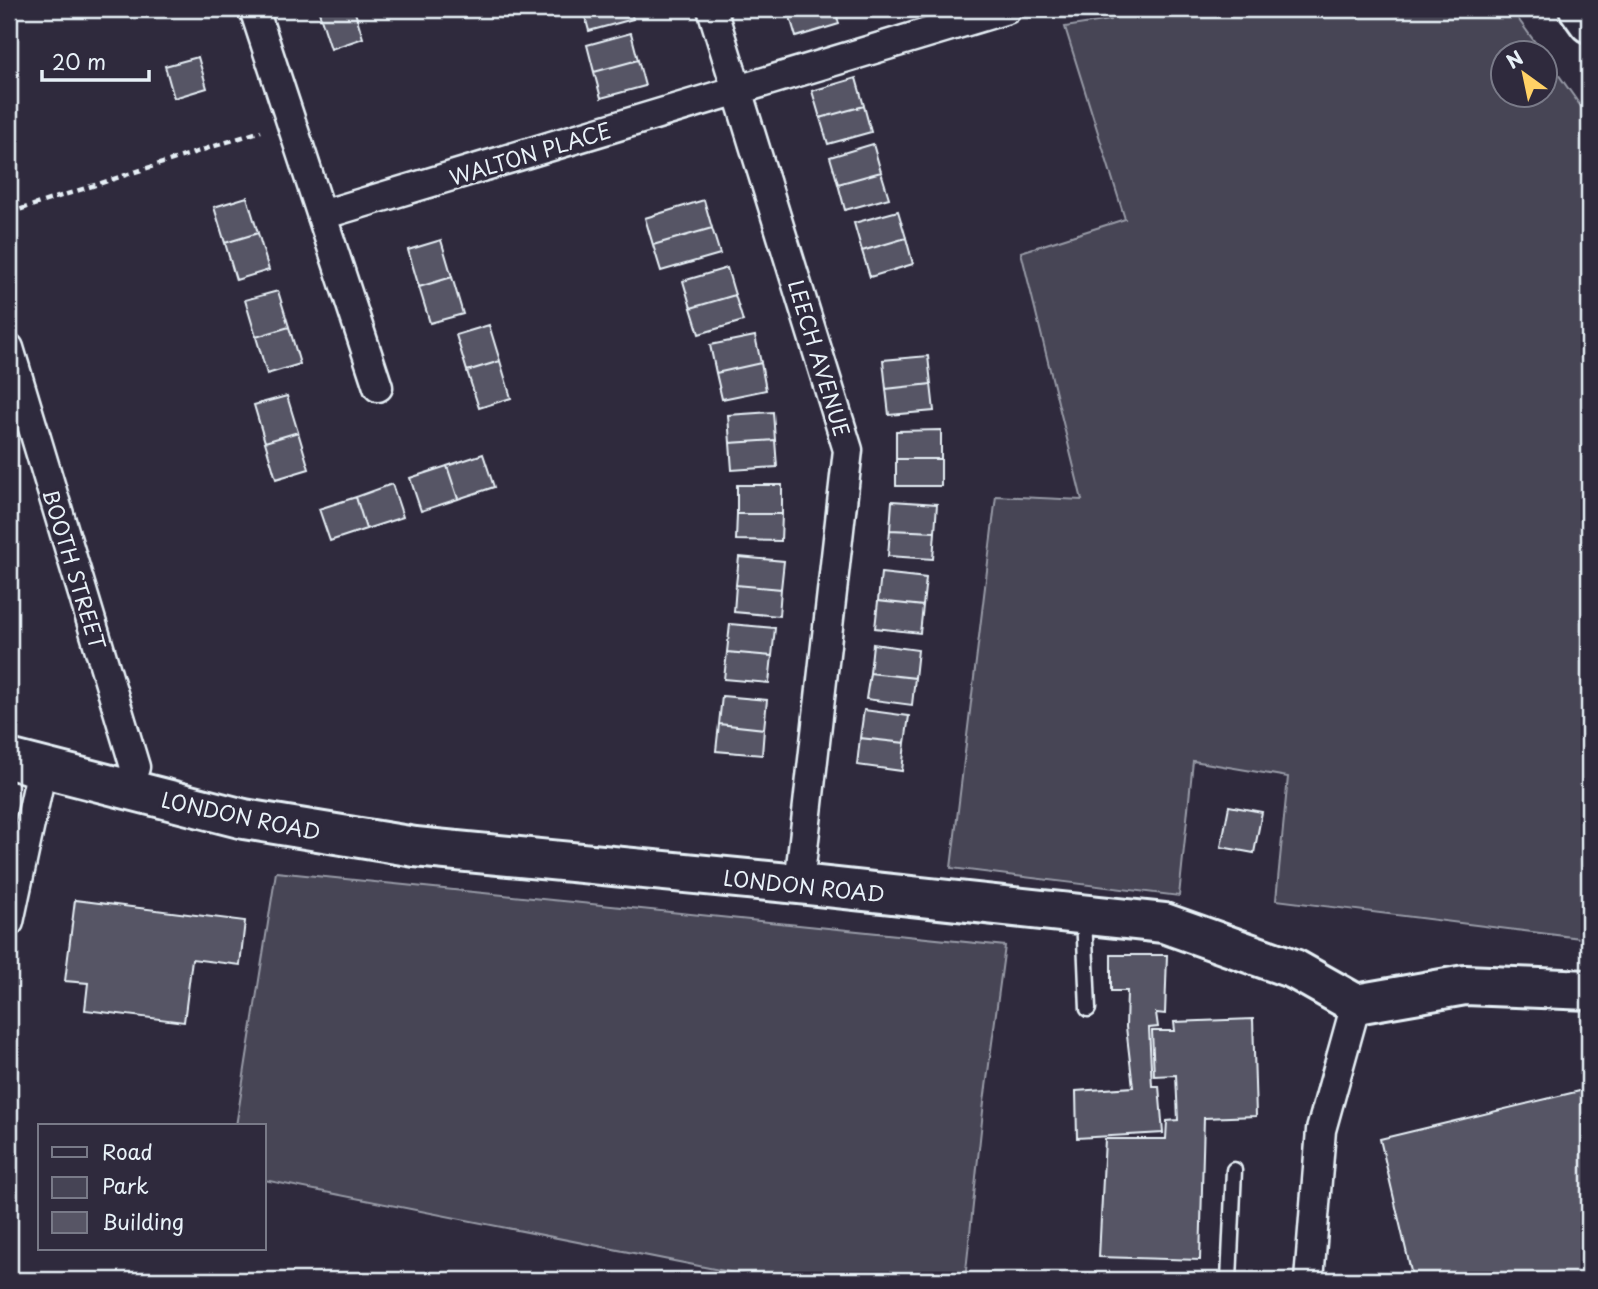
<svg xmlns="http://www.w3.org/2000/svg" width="1598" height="1289" font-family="'Playpen Sans',sans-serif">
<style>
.green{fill:#464455;stroke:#979aa6;stroke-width:2}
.building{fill:#575565;stroke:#e8f1f8;stroke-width:2}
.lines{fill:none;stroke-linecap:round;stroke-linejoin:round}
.lane-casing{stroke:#e8f1f8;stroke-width:19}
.street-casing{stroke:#e8f1f8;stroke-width:33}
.secondary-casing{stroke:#e8f1f8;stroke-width:44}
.highway-casing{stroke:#e8f1f8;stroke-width:44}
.path{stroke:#e8f1f8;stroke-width:4.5;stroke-dasharray:7 5;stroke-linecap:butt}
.lane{stroke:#2f2a3d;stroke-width:14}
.street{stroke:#2f2a3d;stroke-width:28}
.secondary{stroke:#2f2a3d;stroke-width:38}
.highway{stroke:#2f2a3d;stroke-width:38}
.labels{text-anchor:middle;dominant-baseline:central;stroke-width:6;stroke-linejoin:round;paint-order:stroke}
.street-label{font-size:21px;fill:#e8f1f8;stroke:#2f2a3d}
</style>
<rect width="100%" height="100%" fill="#2f2a3d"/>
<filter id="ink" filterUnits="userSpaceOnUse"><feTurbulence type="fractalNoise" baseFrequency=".0143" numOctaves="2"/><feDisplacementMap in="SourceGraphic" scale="14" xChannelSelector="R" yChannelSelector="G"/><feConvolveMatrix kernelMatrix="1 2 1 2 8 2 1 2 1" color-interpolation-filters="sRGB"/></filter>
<g filter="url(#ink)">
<path class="green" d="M 1119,9 L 1511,9 L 1542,52 L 1504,52 L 1504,94 L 1546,94 L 1546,57 L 1589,118 L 1589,939 L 1276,900 L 1288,777 L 1193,761 L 1179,896 L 951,868 L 996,496 L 1082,500 L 1021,252 L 1125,219 L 1065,27 L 1110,20 Z
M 276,872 L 1005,946 L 984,1102 L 965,1280 L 770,1280 L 264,1180 L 264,1126 L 236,1126 Z"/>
<path class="building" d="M 329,9 L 354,9 L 363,38 L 331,49 L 319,12 Z
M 583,9 L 630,9 L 633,19 L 589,31 Z
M 793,9 L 835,9 L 839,24 L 796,37 L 788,10 Z
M 631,33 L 638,60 L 594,72 L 587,45 Z
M 198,57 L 207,88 L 174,98 L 165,66 Z
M 638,60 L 645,86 L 601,98 L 594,72 Z
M 856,78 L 864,106 L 820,118 L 812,91 Z
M 864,106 L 871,132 L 828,144 L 820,118 Z
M 873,144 L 881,172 L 838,184 L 830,157 Z
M 881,172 L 889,198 L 845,210 L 838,184 Z
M 247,197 L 258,233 L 225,243 L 214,207 Z
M 704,200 L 712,228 L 653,245 L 645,218 Z
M 898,211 L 906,238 L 862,251 L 854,223 Z
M 712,228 L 720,254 L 661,271 L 653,245 Z
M 258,233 L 269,270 L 236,280 L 225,243 Z
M 906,238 L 913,264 L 870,277 L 862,251 Z
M 441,240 L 452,277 L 419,287 L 408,250 Z
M 727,268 L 735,295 L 691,308 L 683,281 Z
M 452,277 L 463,314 L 430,323 L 419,287 Z
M 278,291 L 289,327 L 256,337 L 245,300 Z
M 735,295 L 743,321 L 699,334 L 691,308 Z
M 489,325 L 500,361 L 467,371 L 456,335 Z
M 289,327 L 300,364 L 267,374 L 256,337 Z
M 755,336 L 761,363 L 716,373 L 710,345 Z
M 928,356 L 931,384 L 886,389 L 883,360 Z
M 500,361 L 511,398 L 479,408 L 467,371 Z
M 761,363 L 766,390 L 722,399 L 716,373 Z
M 931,384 L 934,411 L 889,415 L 886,389 Z
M 287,396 L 298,432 L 265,442 L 254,405 Z
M 773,412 L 775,440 L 730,443 L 728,415 Z
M 941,430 L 941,459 L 896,459 L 896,431 Z
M 298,432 L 309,469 L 276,479 L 265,442 Z
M 775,440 L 777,467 L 732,470 L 730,443 Z
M 483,454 L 494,487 L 458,499 L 447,466 Z
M 896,459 L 941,459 L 941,486 L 896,486 Z
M 447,466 L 458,499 L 421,511 L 410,478 Z
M 392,484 L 403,517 L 366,529 L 356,497 Z
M 737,485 L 782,485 L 782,514 L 737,514 Z
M 356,497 L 366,529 L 330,541 L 319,509 Z
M 892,501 L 937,504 L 935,532 L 890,530 Z
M 737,514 L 782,514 L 781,541 L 736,540 Z
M 890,530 L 935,532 L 933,559 L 888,556 Z
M 739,557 L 784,561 L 781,589 L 736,585 Z
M 881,573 L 926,578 L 923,606 L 878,601 Z
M 736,585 L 781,589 L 779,616 L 734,612 Z
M 878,601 L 923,606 L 920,633 L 875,628 Z
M 730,624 L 775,628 L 772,656 L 727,652 Z
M 873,644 L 918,650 L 915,678 L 870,673 Z
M 727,652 L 772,656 L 769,683 L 724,679 Z
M 870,673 L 915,678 L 912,705 L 866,699 Z
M 722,696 L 767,700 L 764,729 L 719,724 Z
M 864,710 L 909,716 L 905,743 L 860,738 Z
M 719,724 L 764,729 L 762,755 L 716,751 Z
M 860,738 L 905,743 L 902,771 L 857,765 Z
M 1229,806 L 1262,812 L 1254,853 L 1221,847 Z
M 75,900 L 245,921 L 240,965 L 192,959 L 184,1022 L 85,1010 L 88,983 L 65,981 Z
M 1111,955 L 1167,955 L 1165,1014 L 1156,1013 L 1158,1027 L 1149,1028 L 1152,1086 L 1159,1086 L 1163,1133 L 1077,1138 L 1076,1091 L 1133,1087 L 1126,1027 L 1127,991 L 1111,991 Z
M 1253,1019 L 1256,1116 L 1204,1118 L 1200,1260 L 1099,1257 L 1105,1139 L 1166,1139 L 1167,1121 L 1178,1120 L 1176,1075 L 1154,1076 L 1152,1031 L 1175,1031 L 1174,1022 Z
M 1584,1090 L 1589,1110 L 1589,1276 L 1569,1280 L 1413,1280 L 1380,1139 Z"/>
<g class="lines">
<defs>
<path id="lane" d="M 1084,916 L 1088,1009
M 1229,1280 L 1234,1170"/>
<path id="street" d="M 254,9 L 378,387
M 712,9 L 848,450 L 799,884
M 322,215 L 1007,9
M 9,348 L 135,767 L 128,790
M 9,922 L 42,768
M 1309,1280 L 1321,1130 L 1356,1004"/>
<path id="secondary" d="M 9,759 L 244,819 L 415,847 L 799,884 L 1164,923 L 1294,969 L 1356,1004 L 1465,985 L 1589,990"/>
<path id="highway" d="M 1579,9 L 1589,23"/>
</defs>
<use href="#lane" class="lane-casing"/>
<use href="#street" class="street-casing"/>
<use href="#secondary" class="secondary-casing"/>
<use href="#highway" class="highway-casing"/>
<path class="path" d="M 9,213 L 261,131"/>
<use href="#lane" class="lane"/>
<use href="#street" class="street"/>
<use href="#secondary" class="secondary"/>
<use href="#highway" class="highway"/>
</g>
</g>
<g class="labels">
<g class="street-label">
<text transform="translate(530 153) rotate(-17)">WALTON PLACE</text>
<text transform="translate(820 358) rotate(73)">LEECH AVENUE</text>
<text transform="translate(75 569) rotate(73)">BOOTH STREET</text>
<text transform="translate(241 815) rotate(12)">LONDON ROAD</text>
<text transform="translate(804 885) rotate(6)">LONDON ROAD</text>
</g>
</g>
<rect width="1598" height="1289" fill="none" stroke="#2f2a3d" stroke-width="35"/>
<rect x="18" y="18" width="1563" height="1254" fill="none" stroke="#e8f1f8" stroke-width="2.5" filter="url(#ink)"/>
<rect x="38" y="1124" width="228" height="126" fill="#2f2a3d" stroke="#797a88" stroke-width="2"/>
<rect x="52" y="1147" width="35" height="10" fill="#2f2a3d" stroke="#797a88" stroke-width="2"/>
<text x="102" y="1160" font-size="21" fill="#e8f1f8">Road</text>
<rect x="52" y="1177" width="35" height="21" fill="#464455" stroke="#797a88" stroke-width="2"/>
<text x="102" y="1194" font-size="21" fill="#e8f1f8">Park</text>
<rect x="52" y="1212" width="35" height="21" fill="#575565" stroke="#797a88" stroke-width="2"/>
<text x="102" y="1230" font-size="21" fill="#e8f1f8">Building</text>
<g transform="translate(1524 74) rotate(327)"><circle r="33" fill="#2f2a3d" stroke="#797a88" stroke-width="2"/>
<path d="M0-5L12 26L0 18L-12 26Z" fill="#ffd166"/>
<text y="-10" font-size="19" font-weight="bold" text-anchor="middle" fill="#e8f1f8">N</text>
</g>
<path d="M42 70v10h107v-10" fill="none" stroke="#e8f1f8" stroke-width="3.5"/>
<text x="52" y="70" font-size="21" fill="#e8f1f8" stroke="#2f2a3d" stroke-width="5" paint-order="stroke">20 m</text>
</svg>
